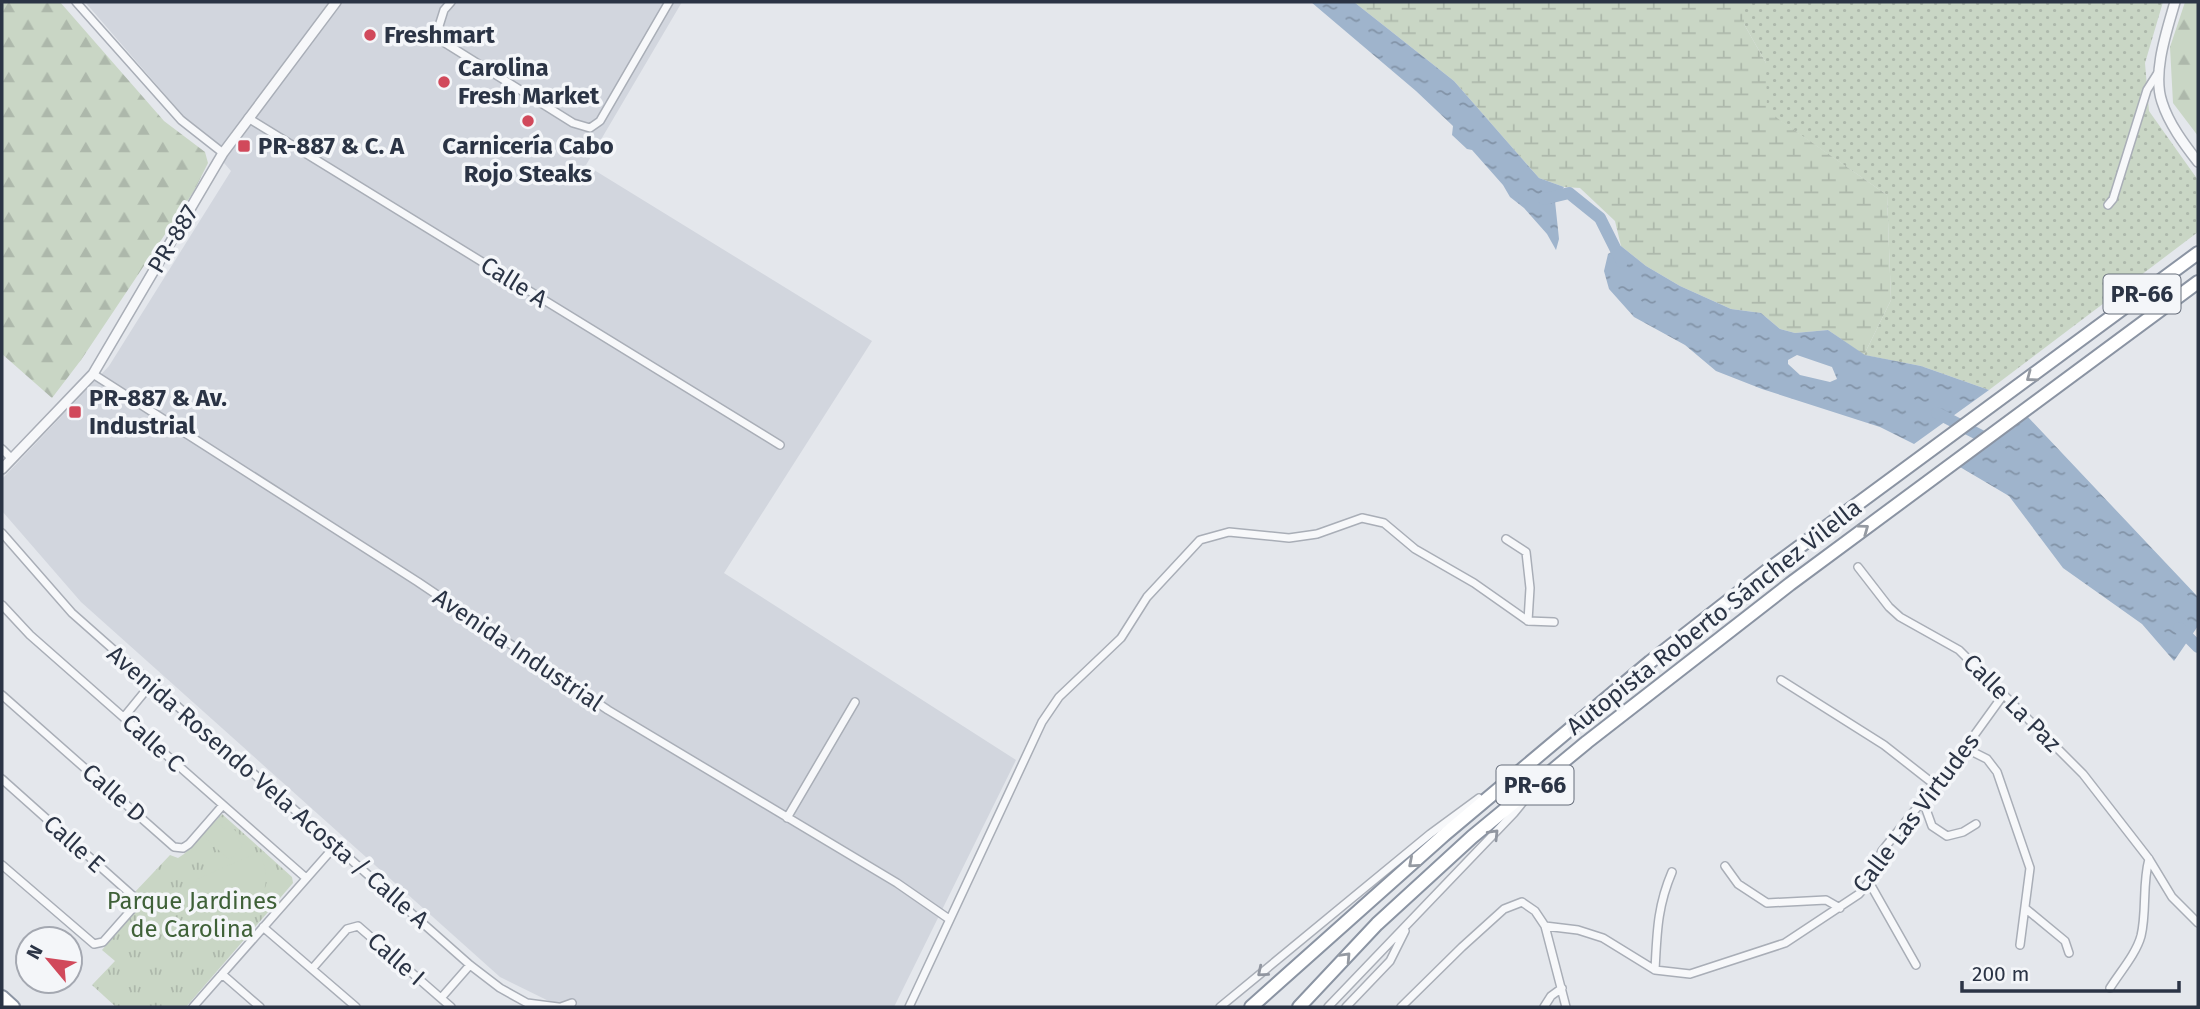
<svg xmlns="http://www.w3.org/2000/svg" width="2200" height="1009" font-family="'Fira Sans',sans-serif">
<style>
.built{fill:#d2d6de}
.grass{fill:url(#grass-dots)}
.forest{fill:url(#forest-firs)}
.wetland{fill:url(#wetland-marsh)}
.park{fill:url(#park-tufts)}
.pitch{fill:#c9d6c5}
.water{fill:url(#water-ripples);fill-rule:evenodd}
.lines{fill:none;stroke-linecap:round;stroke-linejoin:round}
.river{stroke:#9fb4cc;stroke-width:12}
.minor-casing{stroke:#a9aeb7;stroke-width:10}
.tertiary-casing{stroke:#a9aeb7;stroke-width:12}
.motorway-casing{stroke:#8b94a3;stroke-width:16}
.minor{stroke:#f7f8fa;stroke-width:7}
.tertiary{stroke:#f7f8fa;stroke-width:9}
.motorway{stroke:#fff;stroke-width:12}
.oneway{stroke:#959aa2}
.oneway2{stroke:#9196a0}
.poi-dot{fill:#d1495b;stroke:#f4f6f9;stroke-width:2.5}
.labels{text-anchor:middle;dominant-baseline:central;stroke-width:7;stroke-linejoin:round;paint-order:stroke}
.shield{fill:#f4f6f9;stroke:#676e7b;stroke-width:2}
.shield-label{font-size:23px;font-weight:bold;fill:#2b3445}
.poi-label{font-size:24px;font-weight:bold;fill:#2b3445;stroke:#f4f6f9;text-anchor:start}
.street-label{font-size:24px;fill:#2b3445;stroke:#f4f6f9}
.park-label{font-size:24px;fill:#3f6138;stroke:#f4f6f9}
</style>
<defs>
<pattern id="grass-dots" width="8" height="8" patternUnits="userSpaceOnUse" patternTransform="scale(1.75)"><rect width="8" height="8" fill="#c9d6c5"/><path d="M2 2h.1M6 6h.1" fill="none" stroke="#adb8ab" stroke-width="1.8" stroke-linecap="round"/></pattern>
<pattern id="forest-firs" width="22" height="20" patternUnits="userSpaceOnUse" patternTransform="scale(1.75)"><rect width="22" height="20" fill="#c9d6c5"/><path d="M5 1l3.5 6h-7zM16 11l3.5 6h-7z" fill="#adb8ab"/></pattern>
<pattern id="wetland-marsh" width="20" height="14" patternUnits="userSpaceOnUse" patternTransform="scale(1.75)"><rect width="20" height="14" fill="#c9d6c5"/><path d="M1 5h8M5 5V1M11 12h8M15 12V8" fill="none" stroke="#adb8ab"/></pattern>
<pattern id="park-tufts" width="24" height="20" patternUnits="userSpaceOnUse" patternTransform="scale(1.75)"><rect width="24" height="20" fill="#c9d6c5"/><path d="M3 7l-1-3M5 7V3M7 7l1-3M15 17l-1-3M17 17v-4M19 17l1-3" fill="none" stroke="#adb8ab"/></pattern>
<pattern id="water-ripples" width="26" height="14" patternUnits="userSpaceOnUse" patternTransform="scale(1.75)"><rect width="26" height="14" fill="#9fb4cc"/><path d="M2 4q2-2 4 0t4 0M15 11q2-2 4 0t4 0" fill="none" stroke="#8293a7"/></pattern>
</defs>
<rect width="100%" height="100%" fill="#e4e7ec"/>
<path class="built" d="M 85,2 L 682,2 L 586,165 L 872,341 L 724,573 L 1016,760 L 894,1007 L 561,1007 L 500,977 L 81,602 L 2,511 L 2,479 L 109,366 L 231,171 Z"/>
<path class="grass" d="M 1744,2 L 2163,2 L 2145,63 L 2149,111 L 2198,180 L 2198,232 L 1989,390 L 1921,366 L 1864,355 L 1891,300 L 1887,195 L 1766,111 L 1766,63 L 1744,24 Z"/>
<path class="forest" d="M 2,2 L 60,2 L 164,121 L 205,152 L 208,163 L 194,191 L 81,360 L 52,398 L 2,354 Z
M 2185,2 L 2198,2 L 2198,136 L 2173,103 L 2170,47 Z"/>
<path class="wetland" d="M 1354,2 L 1744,2 L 1744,24 L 1766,63 L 1767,111 L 1887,195 L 1891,300 L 1864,355 L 1828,330 L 1795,333 L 1780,329 L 1761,313 L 1731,309 L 1680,286 L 1646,266 L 1621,246 L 1615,221 L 1580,188 L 1564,187 L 1539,178 L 1454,81 Z"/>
<path class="park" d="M 222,814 L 292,877 L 293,883 L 186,1007 L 116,1007 L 92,985 L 115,961 L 102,950 C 113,936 142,910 134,893 L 170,855 L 178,858 L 184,854 Z"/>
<path class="pitch" d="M 218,823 L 226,830 L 230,826 L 240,835 L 237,839 L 243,845 L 230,860 L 205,838 Z
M 260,852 C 262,859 265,867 266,875 C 267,901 246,921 228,937 L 195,885 L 197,879 Z"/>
<path class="water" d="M 1311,2 L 1354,2 L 1454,81 L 1539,178 L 1564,187 L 1555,201 L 1559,239 L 1556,250 L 1547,234 L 1524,208 L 1510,197 L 1503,185 L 1472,150 L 1467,149 L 1452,135 L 1453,126 L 1416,91 Z
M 1621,246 L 1646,266 L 1680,286 L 1731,309 L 1761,313 L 1780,329 L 1795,333 L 1828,330 L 1865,355 L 1921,366 L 1989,390 L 1914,444 L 1880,427 L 1762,389 L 1716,371 L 1685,345 L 1634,317 L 1609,289 L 1604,271 L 1608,254 ZM 1797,355 L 1832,367 L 1837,379 L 1830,382 L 1800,375 L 1788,364 L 1788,360 Z
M 2027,416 L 2198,597 L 2198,626 L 2174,661 L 2142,624 L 2063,568 L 2009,496 L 1960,467 Z"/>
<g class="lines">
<path class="river" d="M 1544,199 L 1569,193 L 1600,218 L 1622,262
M 1937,413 L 1995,443
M 2179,628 L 2198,647"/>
<defs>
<path id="minor" d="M 76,2 L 181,120 L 223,153
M 451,2 L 444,10 L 439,26 L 445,43 L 573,123 L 590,128 L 600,121 L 669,2
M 248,118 L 780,445
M 2108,205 L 2113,199 L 2147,90 L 2159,71
M 93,374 L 418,582 L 608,710 L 897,883 L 949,919
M 2,449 L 12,459
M 2,533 L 72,613 L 470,965 L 500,988 L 527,1003 L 558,1007
M 1506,539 L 1526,552 L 1530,588 L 1528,621
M 1858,567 L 1889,607 L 1900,617 L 1959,650 L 2083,774 L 2149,859 L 2172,897 L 2198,923
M 2,605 L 30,635 L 306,878
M 1528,621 L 1554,622
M 1781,680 L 1884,745 L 1935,785
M 2,695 L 174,847 L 183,848 L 189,844 L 223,805
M 124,717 L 151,684
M 1965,748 L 1987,759 L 1997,772 L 2030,868 L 2020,945
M 2,779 L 133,896 L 133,908 L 103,942 L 94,944 L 2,865
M 1923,801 L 1932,826 L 1947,836 L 1963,832 L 1976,824
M 787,818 L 855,702
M 1725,866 L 1738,884 L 1767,903 L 1826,900 L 1840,908
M 1869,882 L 1916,965
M 2025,908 L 2065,941 L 2069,953
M 1545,926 L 1578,930 L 1603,938 L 1655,970 L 1690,974 L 1785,943 L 1859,894 L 1869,882 L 1882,851 L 1965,748 L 2004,694
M 263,927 L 356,1007
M 312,969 L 347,929 L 358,926 L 451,1007
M 1655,970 C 1657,934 1657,907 1672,872
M 222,974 L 260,1007
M 2110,988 C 2120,972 2136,954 2141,936 C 2147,911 2142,885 2149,859
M 441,998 L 470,965
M 193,1007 L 335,846
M 561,1007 L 572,1003
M 909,1007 L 1042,722 L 1059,697 L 1121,638 L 1147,597 L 1200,540 L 1229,532 L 1289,538 L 1317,534 L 1362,518 L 1384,523 L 1415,549 L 1474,583 L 1528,621
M 1220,1007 L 1430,834 L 1479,798
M 1328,1007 L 1514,813 L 1527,797
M 1346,1007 L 1390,961 L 1405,931
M 1401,1007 L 1462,947 L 1504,909 L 1522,902 L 1535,911 L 1545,926 L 1566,1007
M 1544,1007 L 1551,996 L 1562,988"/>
<path id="tertiary" d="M 2175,2 C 2167,30 2152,73 2162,102 C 2169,124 2184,144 2198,162
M 2,469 L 93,374 L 223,153 L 336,2"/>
<path id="motorway" d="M 2,997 L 13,1007
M 1251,1007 L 1444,835 L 1650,662 L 1768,570 L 2198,253
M 1299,1007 L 1377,924 L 1472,837 L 1587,742 L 1790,584 L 2198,282"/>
</defs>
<use href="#minor" class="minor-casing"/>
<use href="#tertiary" class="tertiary-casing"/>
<use href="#motorway" class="motorway-casing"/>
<use href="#minor" class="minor"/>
<use href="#tertiary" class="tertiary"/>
<use href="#motorway" class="motorway"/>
</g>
<defs><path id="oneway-chevron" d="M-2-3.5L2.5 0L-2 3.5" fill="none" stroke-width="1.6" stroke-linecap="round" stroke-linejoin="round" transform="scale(1.75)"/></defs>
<g class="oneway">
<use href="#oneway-chevron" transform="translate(2031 377) rotate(143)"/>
<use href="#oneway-chevron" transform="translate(1864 529) rotate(-36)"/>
<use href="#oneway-chevron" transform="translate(1413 863) rotate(139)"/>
<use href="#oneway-chevron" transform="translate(1346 957) rotate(-47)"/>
</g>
<g class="oneway2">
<use href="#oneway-chevron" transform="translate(1494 834) rotate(-46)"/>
<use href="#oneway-chevron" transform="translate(1262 972) rotate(140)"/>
</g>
<g class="poi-dot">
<circle cx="370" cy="35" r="7"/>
<circle cx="444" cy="82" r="7"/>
<circle cx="528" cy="121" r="7"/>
<rect x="237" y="139" width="14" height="14" rx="3.5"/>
<rect x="68" y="405" width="14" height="14" rx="3.5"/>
</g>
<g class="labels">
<g class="shield">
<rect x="2103.5" y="274.5" width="77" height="39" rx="5"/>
<rect x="1496.5" y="765.5" width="77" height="39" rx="5"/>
</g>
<g class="shield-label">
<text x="2142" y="294">PR-66</text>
<text x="1535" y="785">PR-66</text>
</g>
<g class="poi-label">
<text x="384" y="35">Freshmart</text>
<text x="458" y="68">Carolina<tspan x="458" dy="28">Fresh Market</tspan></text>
<text x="258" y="146">PR-887 &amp; C. A</text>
<text x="528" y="146" text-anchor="middle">Carnicería Cabo<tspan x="528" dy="28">Rojo Steaks</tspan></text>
<text x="89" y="398">PR-887 &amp; Av.<tspan x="89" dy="28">Industrial</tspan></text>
</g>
<g class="street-label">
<text transform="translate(173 239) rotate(-59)">PR-887</text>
<text transform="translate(514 282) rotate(32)">Calle A</text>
<text transform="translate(1714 617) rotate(-38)">Autopista Roberto Sánchez Vilella</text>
<text transform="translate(518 650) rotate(34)">Avenida Industrial</text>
<text transform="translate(2012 703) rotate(45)">Calle La Paz</text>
<text transform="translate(153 743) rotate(42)">Calle C</text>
<text transform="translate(268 787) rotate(41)">Avenida Rosendo Vela Acosta / Calle A</text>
<text transform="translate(114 793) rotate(41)">Calle D</text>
<text transform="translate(1916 813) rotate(-53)">Calle Las Virtudes</text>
<text transform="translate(74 844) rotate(42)">Calle E</text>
<text transform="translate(396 959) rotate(41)">Calle I</text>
</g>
<g class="park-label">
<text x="192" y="901">Parque Jardines<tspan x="192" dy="28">de Carolina</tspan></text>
</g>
</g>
<rect width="2200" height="1009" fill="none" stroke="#2b3445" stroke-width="7"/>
<g transform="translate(49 960) rotate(299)"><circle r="33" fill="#f4f6f9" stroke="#a4a8b1" stroke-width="2"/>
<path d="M0-5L12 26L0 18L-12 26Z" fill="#d1495b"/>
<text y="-10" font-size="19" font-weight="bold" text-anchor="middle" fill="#2b3445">N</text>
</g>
<path d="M1962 981v10h217v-10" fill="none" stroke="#2b3445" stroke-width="3.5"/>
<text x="1972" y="981" font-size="21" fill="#2b3445" stroke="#f4f6f9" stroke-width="5" paint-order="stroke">200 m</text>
</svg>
